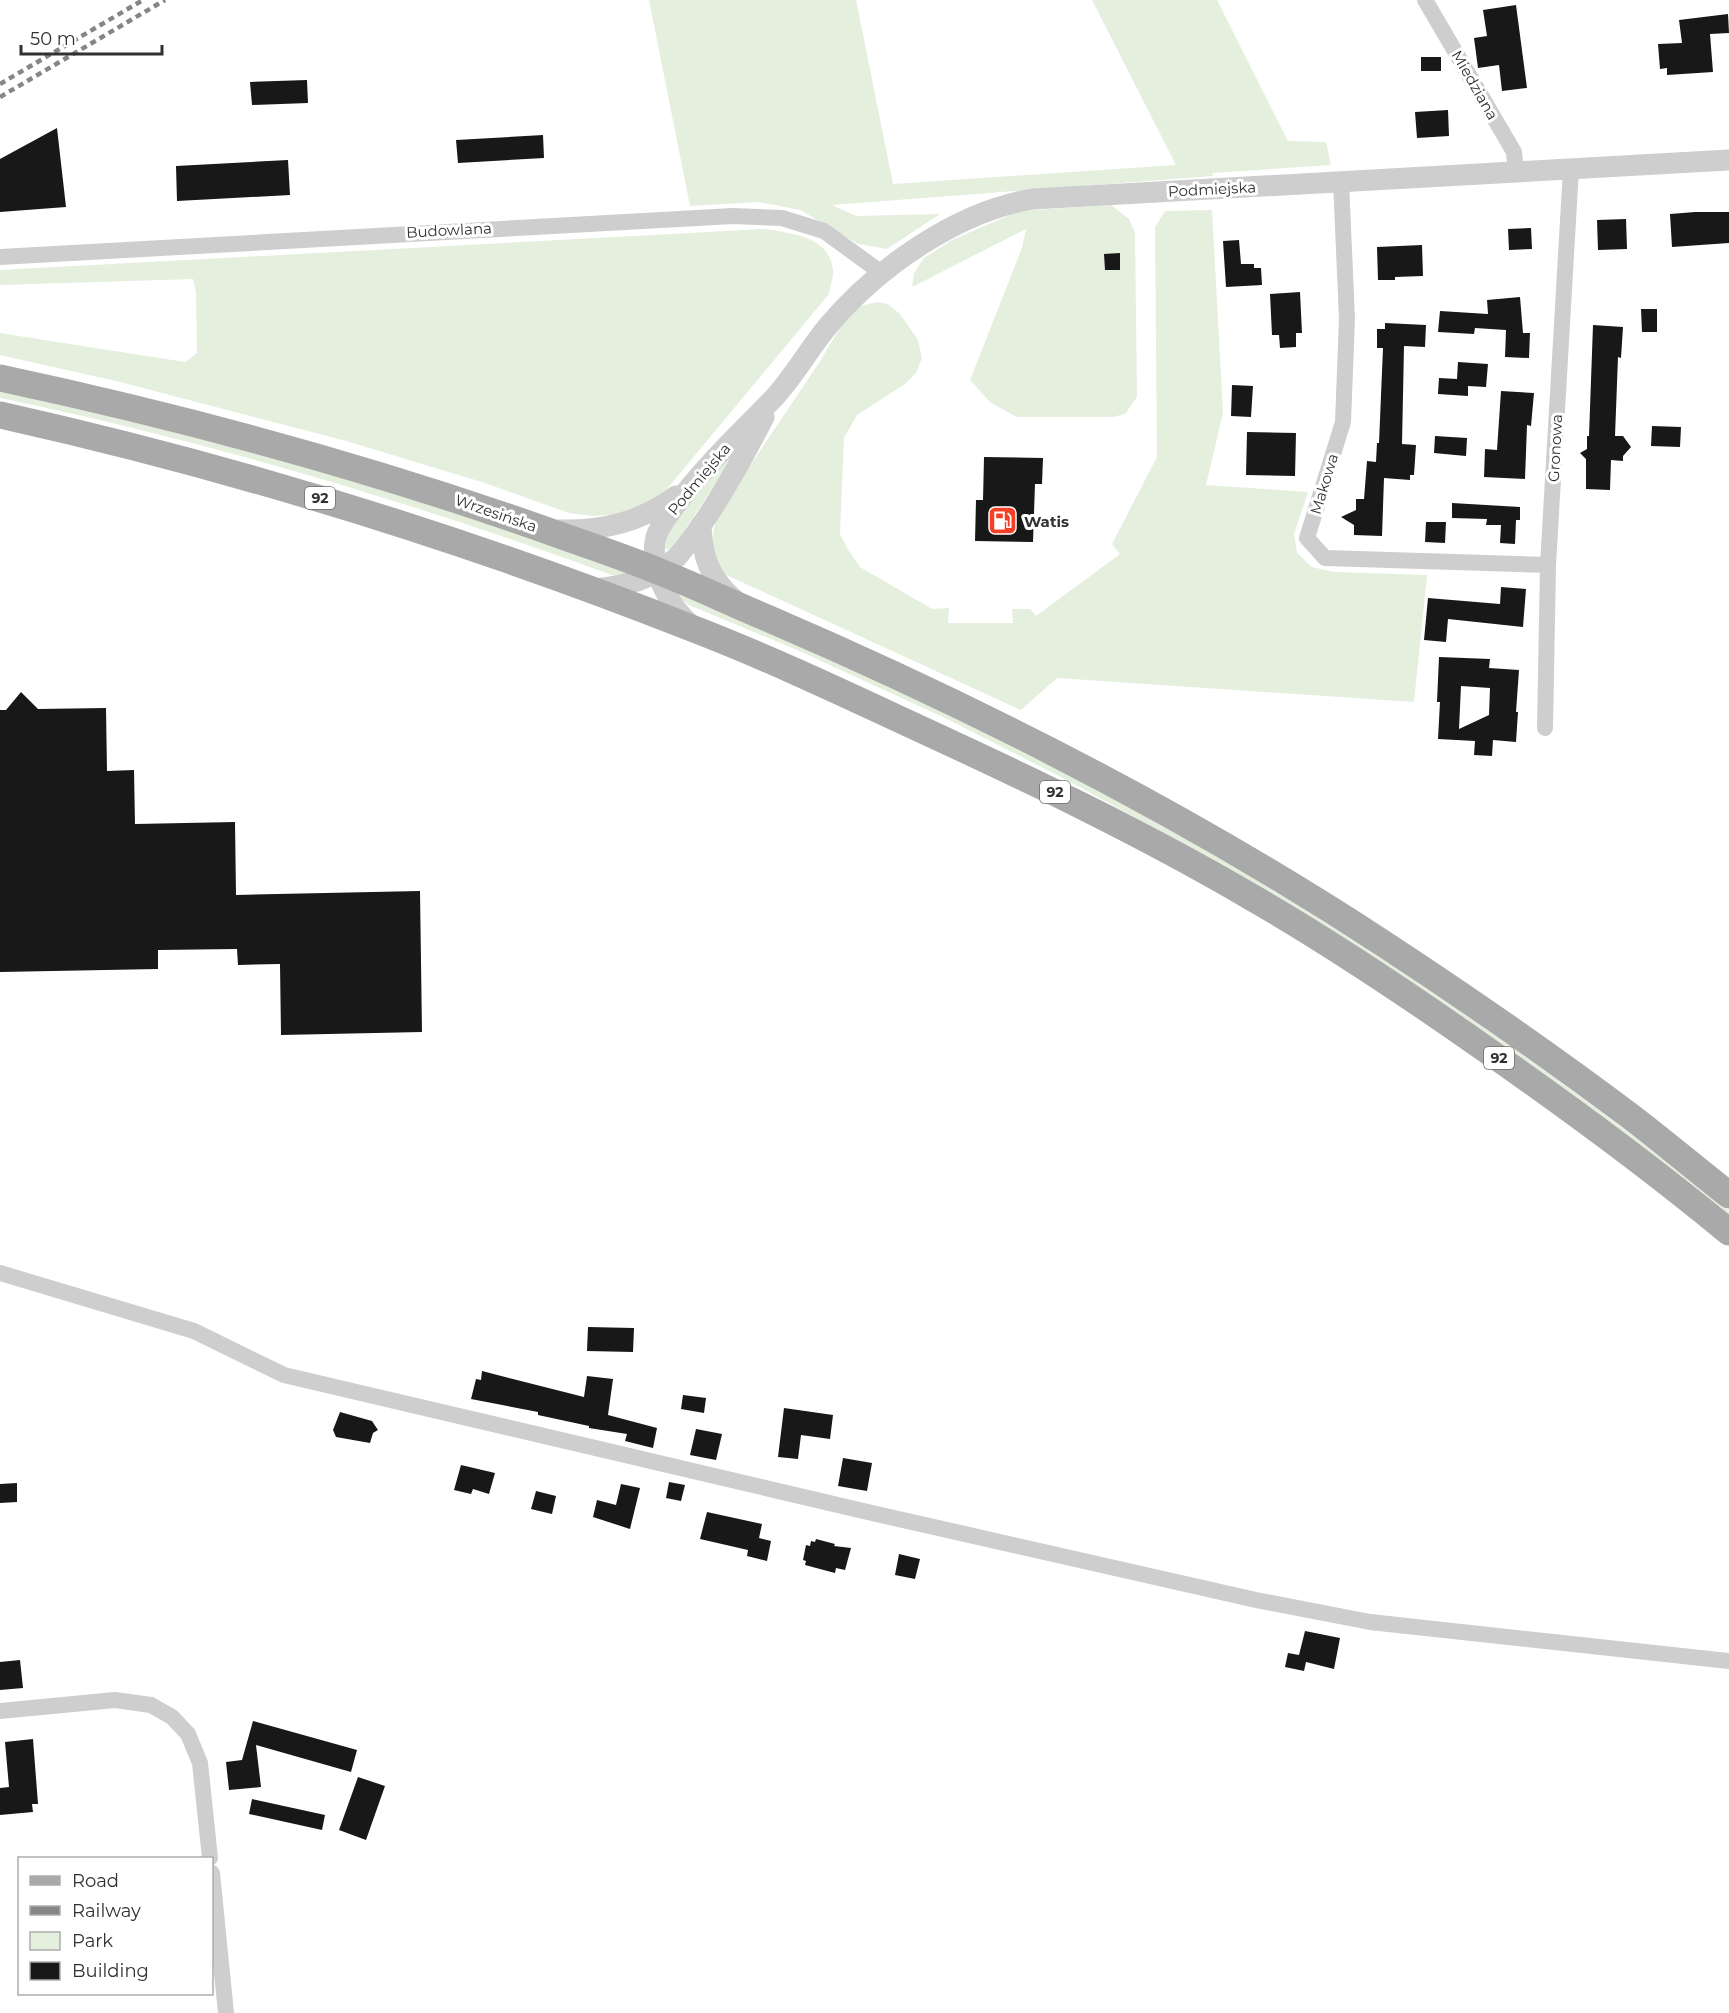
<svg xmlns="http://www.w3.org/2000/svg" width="1729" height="2013" font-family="Montserrat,sans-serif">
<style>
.green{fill:#e4efde}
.building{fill:#181818;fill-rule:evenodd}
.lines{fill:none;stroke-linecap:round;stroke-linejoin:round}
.minor{stroke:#cecece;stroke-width:16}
.tertiary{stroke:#cecece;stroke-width:21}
.primary{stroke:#a9a9a9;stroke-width:27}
.rail{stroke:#868686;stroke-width:4.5;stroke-dasharray:6 4.5;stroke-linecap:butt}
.labels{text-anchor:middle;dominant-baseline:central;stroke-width:6;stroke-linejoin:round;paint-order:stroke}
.shield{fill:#fff;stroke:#6f6f6f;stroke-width:1.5}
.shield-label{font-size:14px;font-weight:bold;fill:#313131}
.street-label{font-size:15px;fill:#313131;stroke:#fff}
.poi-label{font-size:15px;font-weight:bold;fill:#313131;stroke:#fff;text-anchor:start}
</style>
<rect width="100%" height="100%" fill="#fff"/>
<path class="green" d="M 649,0 L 856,0 L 893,184 L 1176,165 L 1092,0 L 1217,0 L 1288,141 L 1326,142 L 1331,165 L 1212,173 L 1213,176 L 832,205 L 856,216 L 940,214 L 887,249 L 858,244 L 800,210 L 759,202 L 690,206 Z
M 1111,205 L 1129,219 L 1135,233 L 1137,397 L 1125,414 L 1113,417 L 1017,417 L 991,403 L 970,380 L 1022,248 L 1026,229 L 912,287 L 914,273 L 924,258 L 952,240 L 1019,211 Z
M 1212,210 L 1223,413 L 1206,485 L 1308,492 L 1294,534 L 1297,553 L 1312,567 L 1334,572 L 1427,575 L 1414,702 L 1057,678 L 1021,710 L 722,573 C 708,550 711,534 720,510 L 819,363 L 841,326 L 860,306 L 877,302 L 888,304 L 900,314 L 918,340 L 922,358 L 916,373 L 905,384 L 857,415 L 844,438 L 840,534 L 849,551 L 860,567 L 932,609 L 949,608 L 948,623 L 1013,623 L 1012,609 L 1030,609 L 1036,616 L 1120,554 L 1112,544 L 1157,457 L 1155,227 L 1165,211 Z
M 766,229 C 793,234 829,236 833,270 C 834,277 830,286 829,294 L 667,489 L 640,508 L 620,514 L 592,516 L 569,513 L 485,483 L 346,441 L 120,382 L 0,355 L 0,333 L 185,362 L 197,353 L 196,293 L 193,279 L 0,285 L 0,270 Z
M 0,389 L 315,466 L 634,573 L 623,579 C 419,504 212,442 0,398 Z
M 744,440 L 682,534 L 669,550 L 665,548 L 667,529 Z
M 680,593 C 740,620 800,647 860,673 C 890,686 920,699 950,713 C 1227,849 1488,1017 1729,1211 L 1729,1219 L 1180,842 L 1063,778 L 945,718 L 795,649 L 689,605 L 681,599 Z"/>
<path class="building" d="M 1516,5 L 1527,88 L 1502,91 L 1499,65 L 1478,68 L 1474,38 L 1487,36 L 1483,10 Z
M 1728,14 L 1729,33 L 1710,34 L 1713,72 L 1667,75 L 1667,68 L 1660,69 L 1658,44 L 1682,43 L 1679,20 Z
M 1421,57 L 1441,57 L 1441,71 L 1421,71 Z
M 307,80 L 308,103 L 252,105 L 250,82 Z
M 1448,110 L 1449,136 L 1417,138 L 1415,112 Z
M 57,128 L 66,207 L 0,212 L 0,159 Z
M 543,135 L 544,158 L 458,163 L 456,140 Z
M 288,160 L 290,195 L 177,201 L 176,166 Z
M 1695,212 L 1729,212 L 1729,243 L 1672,247 L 1670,214 Z
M 1626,219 L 1627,249 L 1598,250 L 1597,220 Z
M 1531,228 L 1532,249 L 1509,250 L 1508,229 Z
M 1239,240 L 1241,264 L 1254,264 L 1254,268 L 1261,268 L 1262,285 L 1226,287 L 1223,241 Z
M 1422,245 L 1423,276 L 1395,277 L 1395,280 L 1378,280 L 1377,247 Z
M 1120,253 L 1120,270 L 1105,270 L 1104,254 Z
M 1300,292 L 1302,333 L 1296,333 L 1296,347 L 1280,348 L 1279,335 L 1272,335 L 1270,294 Z
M 1520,297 L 1523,333 L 1530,333 L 1529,358 L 1505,357 L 1506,330 L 1475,328 L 1474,334 L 1438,332 L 1440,311 L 1488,314 L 1487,300 Z
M 1641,309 L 1657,309 L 1657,332 L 1642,332 Z
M 1385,323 L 1426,325 L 1425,347 L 1404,346 L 1402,444 L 1416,445 L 1414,475 L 1410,475 L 1410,480 L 1384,478 L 1382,536 L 1354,535 L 1354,525 L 1341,517 L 1356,510 L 1356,499 L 1364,499 L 1367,461 L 1376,462 L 1377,443 L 1379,443 L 1383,348 L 1377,348 L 1377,329 L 1385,329 Z
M 1593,325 L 1623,327 L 1621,358 L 1618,357 L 1615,436 L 1623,436 L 1631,447 L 1623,456 L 1623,461 L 1611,460 L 1610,490 L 1586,489 L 1586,459 L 1580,453 L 1587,449 L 1587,436 L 1589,436 Z
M 1458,362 L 1488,364 L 1486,387 L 1468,386 L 1468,396 L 1438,394 L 1439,378 L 1457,379 Z
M 1232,385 L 1253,386 L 1251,417 L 1231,416 Z
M 1501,391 L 1534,393 L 1531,426 L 1527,425 L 1525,479 L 1484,477 L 1485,449 L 1497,450 Z
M 1652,426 L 1681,427 L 1680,447 L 1651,446 Z
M 1247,432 L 1296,433 L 1295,476 L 1246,475 Z
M 1435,436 L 1467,438 L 1466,456 L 1434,453 Z
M 984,457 L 1043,458 L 1042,484 L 1035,484 L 1033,542 L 975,541 L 976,500 L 983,500 Z
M 1452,503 L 1520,507 L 1520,520 L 1516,520 L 1515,544 L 1500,543 L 1501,525 L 1486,525 L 1487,519 L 1452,518 Z
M 1426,522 L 1446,522 L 1445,543 L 1425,542 Z
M 1501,587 L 1526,589 L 1523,627 L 1448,619 L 1446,642 L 1424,640 L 1428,598 L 1500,604 Z
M 1439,657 L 1490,659 L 1489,668 L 1519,670 L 1516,712 L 1518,712 L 1516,742 L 1493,740 L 1492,756 L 1474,755 L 1475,741 L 1438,739 L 1440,702 L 1437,702 ZM 1461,686 L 1490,688 L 1489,715 L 1459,729 Z
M 21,692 L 38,709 L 106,708 L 107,771 L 134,770 L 135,824 L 235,822 L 236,895 L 420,891 L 422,1032 L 281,1035 L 280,964 L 238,965 L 237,949 L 158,950 L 158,969 L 0,972 L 0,710 L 6,710 Z
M 588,1327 L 634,1328 L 633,1352 L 587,1351 Z
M 482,1371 L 584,1397 L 587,1376 L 613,1379 L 608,1415 L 657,1428 L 653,1448 L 625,1441 L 627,1434 L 589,1428 L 589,1426 L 538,1415 L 538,1412 L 471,1399 L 476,1379 L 481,1380 Z
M 683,1395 L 706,1398 L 704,1413 L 681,1409 Z
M 784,1408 L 833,1415 L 830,1439 L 801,1435 L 798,1459 L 778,1457 Z
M 340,1412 L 372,1421 L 378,1430 L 373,1433 L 370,1443 L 336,1437 L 333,1430 Z
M 696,1429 L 722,1434 L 716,1460 L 690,1455 Z
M 843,1458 L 872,1463 L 867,1491 L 838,1486 Z
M 461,1465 L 495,1473 L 489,1494 L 473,1489 L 471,1494 L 454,1490 Z
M 669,1482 L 685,1485 L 681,1501 L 666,1498 Z
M 17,1483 L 17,1502 L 0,1503 L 0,1484 Z
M 621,1484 L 640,1488 L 630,1529 L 593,1517 L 597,1500 L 616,1505 Z
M 536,1491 L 556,1496 L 552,1514 L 531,1509 Z
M 707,1512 L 762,1524 L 759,1538 L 771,1541 L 767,1561 L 747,1556 L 748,1550 L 700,1539 Z
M 816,1539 L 835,1544 L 834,1546 L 851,1548 L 845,1570 L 836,1568 L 835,1573 L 805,1565 L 806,1561 L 803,1560 L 806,1545 L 810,1546 L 811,1541 L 815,1542 Z
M 899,1554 L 920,1559 L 915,1579 L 895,1575 Z
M 1305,1631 L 1340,1638 L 1334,1669 L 1306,1662 L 1304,1671 L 1285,1667 L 1288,1653 L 1299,1655 Z
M 20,1660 L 23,1688 L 0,1690 L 0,1662 Z
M 253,1721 L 357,1750 L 351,1772 L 256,1745 L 261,1787 L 229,1790 L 226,1762 L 242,1760 Z
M 33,1739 L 38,1804 L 32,1804 L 33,1812 L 0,1815 L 0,1788 L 9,1787 L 5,1742 Z
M 358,1777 L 385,1786 L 366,1840 L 339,1830 Z
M 252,1799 L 325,1815 L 322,1830 L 249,1814 Z"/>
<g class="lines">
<path class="minor" d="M 1425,0 L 1514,152 L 1516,172
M 1341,181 L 1347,319 L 1343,422 L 1307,538 L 1325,558 L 1548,565
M 0,257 L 733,216 L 782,218 L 824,231 L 883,274
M 1545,728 L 1548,565 L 1571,169
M 0,1273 L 194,1331 L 284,1375 L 872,1513 L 1256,1600 L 1370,1622 L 1729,1661
M 0,1711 L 115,1700 L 151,1705 L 172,1717 L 188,1734 L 200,1763 L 210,1858
M 212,1873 L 226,2013"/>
<path class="tertiary" d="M 701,525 C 702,557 710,579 735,600
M 559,530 C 603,531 641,522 676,496
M 594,589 C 627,586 652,580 677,557 C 710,519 741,462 764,417
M 692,626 C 670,607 648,569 656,537 C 659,526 668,516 675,506 C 703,468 737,436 770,402 C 792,380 808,350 828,326 C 877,268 957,211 1033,199 L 1729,160"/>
<path class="primary" d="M 0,378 C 187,418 371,468 551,532 C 587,545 624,557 660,572 C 696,586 731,603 767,618 C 981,710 1189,816 1384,944 C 1468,999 1550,1056 1630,1116 C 1664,1142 1696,1169 1729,1195
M 0,415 C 237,468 469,540 694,629 C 769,658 843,693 916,727 C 1031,780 1144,834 1253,898 C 1331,943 1407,994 1481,1046 C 1566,1105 1649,1166 1729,1232"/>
<path class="rail" d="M 0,84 L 143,0
M 0,97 L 165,0"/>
</g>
<defs>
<symbol id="fuel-square" viewBox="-11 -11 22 22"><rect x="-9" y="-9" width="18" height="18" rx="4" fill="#f64026" stroke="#fff"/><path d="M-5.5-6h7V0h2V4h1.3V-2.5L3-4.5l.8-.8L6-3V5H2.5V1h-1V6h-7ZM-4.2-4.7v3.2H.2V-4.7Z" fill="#fff"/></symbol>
</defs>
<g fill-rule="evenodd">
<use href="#fuel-square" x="986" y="504" width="33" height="33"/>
</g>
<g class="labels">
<g class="shield">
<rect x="305" y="487" width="30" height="22" rx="4.5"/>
<rect x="1040" y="781" width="30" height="22" rx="4.5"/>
<rect x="1484" y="1047" width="30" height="22" rx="4.5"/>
</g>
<g class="shield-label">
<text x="320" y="498">92</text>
<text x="1055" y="792">92</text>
<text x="1499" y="1058">92</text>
</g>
<g class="street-label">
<text transform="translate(1475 85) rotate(60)">Miedziana</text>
<text transform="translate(1212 189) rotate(-3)">Podmiejska</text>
<text transform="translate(449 230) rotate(-3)">Budowlana</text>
<text transform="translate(1555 448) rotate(-87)">Gronowa</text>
<text transform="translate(699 479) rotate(-50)">Podmiejska</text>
<text transform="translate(1324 484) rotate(-73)">Makowa</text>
<text transform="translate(496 513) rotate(19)">Wrzesińska</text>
</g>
<g class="poi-label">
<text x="1024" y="521">Watis</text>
</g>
</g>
<rect x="18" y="1857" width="195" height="138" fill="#ffffff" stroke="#adadad" stroke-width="1.5"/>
<rect x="30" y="1876" width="30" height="9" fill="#a9a9a9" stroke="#adadad" stroke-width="1.5"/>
<text x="72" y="1887" font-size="18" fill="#313131">Road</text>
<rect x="30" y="1906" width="30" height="9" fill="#868686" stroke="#adadad" stroke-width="1.5"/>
<text x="72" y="1917" font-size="18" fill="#313131">Railway</text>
<rect x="30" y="1932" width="30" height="18" fill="#e4efde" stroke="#adadad" stroke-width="1.5"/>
<text x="72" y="1947" font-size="18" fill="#313131">Park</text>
<rect x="30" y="1962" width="30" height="18" fill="#181818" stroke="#adadad" stroke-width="1.5"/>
<text x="72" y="1977" font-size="18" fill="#313131">Building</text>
<path d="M21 45v9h141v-9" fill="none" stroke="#313131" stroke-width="3"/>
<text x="30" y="45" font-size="18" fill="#313131" stroke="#ffffff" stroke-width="4.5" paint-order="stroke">50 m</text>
</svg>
